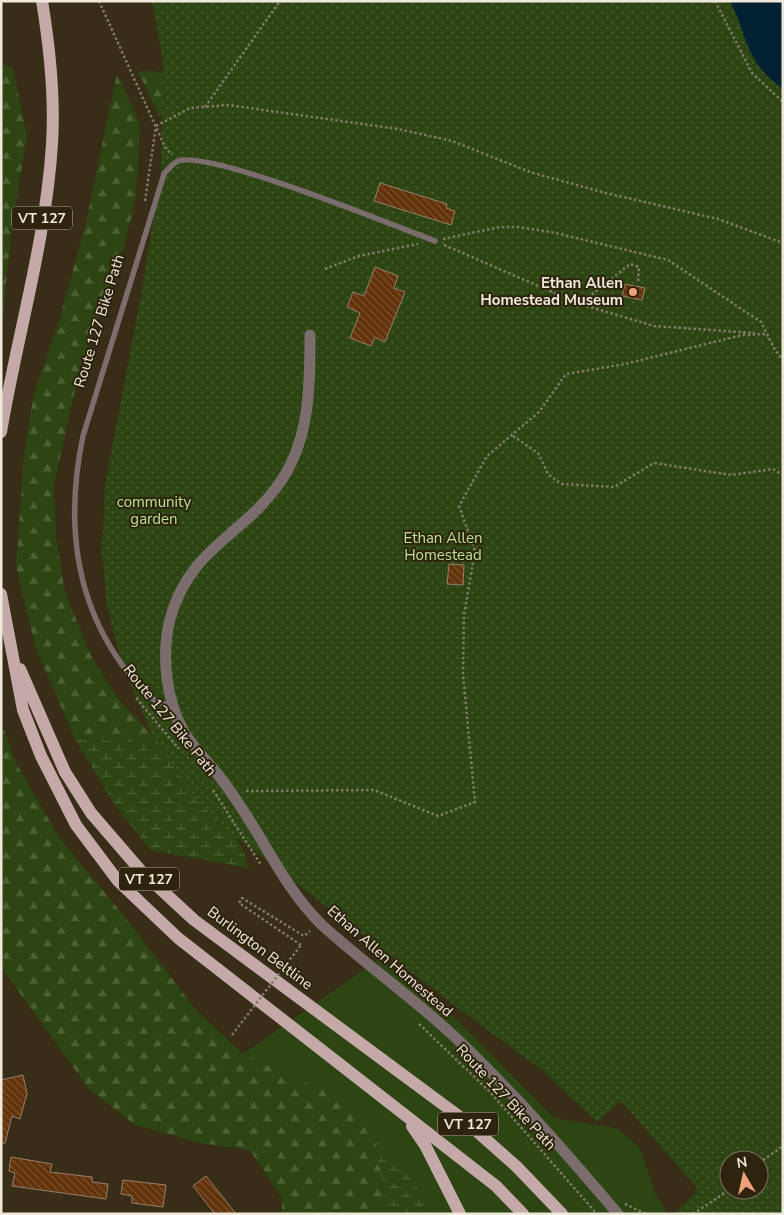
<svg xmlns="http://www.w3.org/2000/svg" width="784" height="1215" font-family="'Nunito Sans',sans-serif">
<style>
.grass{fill:#2d4512}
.forest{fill:url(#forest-firs)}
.wetland{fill:url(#wetland-marsh)}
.park{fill:url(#park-dots);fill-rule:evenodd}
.water{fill:#022234}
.building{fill:url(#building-back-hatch);stroke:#977e6d}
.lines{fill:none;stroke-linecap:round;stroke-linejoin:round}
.path{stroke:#817865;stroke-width:2.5;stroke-dasharray:2.5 2.5;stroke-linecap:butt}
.lane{stroke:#7b6d6d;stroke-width:5.5}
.street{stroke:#7b6d6d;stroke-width:11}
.primary{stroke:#c5a9a9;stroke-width:12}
.path-bridge{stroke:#817865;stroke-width:2.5;stroke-dasharray:2.5 2.5;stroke-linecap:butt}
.poi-dot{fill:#f1a17c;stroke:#2e240d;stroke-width:2}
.labels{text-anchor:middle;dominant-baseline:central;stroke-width:4;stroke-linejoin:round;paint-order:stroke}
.shield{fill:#2e240d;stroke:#b5ae9d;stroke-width:1}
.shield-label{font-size:14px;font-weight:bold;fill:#efe9db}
.poi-label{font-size:15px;font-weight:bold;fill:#efe9db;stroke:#2e240d;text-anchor:end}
.street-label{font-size:15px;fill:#efe9db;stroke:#2e240d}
.park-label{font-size:15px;fill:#b8e291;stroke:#2e240d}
</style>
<defs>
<pattern id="forest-firs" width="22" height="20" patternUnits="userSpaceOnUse" patternTransform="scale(1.25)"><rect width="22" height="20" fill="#2d4512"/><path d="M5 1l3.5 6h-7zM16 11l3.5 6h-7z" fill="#4c6034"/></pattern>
<pattern id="wetland-marsh" width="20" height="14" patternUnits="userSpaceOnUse" patternTransform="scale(1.25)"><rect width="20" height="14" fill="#2d4512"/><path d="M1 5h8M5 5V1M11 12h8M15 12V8" fill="none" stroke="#4c6034"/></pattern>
<pattern id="park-dots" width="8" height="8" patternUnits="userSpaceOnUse" patternTransform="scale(1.25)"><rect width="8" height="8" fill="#2d4512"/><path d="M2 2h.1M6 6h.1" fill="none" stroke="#4c6034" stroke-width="1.8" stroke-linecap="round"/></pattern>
<pattern id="building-back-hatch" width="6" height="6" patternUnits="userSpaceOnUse" patternTransform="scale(1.25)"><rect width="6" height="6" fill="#62330b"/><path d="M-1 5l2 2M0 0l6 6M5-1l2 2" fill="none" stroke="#79512e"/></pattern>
</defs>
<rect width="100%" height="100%" fill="#382e17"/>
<path class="grass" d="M 379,959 L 447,1010 L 554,1118 L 617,1128 L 639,1147 L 655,1193 L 668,1214 L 430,1214 L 410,1173 L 375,1139 L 353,1110 L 243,1054 Z"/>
<path class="forest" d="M 1,64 L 13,68 L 27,137 L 12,224 L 1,333 Z
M 138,71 C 167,70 176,77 195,98 L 159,116 Z
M 117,73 L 140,124 L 136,198 L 125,243 L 80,367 L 54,484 L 56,537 L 65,593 L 93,660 L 119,700 L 160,744 L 75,739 L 36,649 L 16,566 L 24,457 L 33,397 L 61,314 L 86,223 Z
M 1,722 L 16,763 L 60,839 L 122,913 L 196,1010 L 243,1054 L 321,1089 L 353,1110 L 375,1139 L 388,1214 L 282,1214 L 282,1198 L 250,1150 L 201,1143 L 135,1125 L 89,1089 L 1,967 Z"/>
<path class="wetland" d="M 75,739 L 160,744 C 192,780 236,821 249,868 L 150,850 L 113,802 Z
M 375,1139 L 410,1173 L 430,1214 L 388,1214 Z"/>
<path class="park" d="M 152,1 L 730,1 L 765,75 L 783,89 L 783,1214 L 673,1214 L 699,1190 L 621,1101 L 597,1122 L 541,1069 L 471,1018 L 222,826 L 197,800 L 152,735 L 121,661 L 107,605 L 102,551 L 105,485 L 141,296 L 161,173 L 163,60 ZM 729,1160 L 759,1160 L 759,1190 L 729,1190 Z"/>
<path class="water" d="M 730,1 L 783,1 L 783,89 C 743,59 750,41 730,1 Z"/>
<path class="building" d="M 380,183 L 447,204 L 446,208 L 455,211 L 451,225 L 374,201 Z
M 375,267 L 398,276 L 394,288 L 405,292 L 385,342 L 375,337 L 371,346 L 350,338 L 360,313 L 347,307 L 353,292 L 364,296 Z
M 625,284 L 645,288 L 642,300 L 622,296 Z
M 449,564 L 464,565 L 463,585 L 447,584 Z
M 23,1075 L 27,1094 L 20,1119 L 12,1116 L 5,1143 L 1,1143 L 1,1080 Z
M 11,1157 L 52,1164 L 50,1172 L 92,1177 L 92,1182 L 108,1184 L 106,1199 L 12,1186 L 15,1173 L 9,1171 Z
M 206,1176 L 236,1214 L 215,1214 L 193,1186 Z
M 123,1180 L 166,1185 L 163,1207 L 132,1203 L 132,1196 L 121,1194 Z"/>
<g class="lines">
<path class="path" d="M 99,1 L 165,147 L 172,155
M 715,1 L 752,73 L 783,102
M 205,107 L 280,1
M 156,126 L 190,108 L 228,105 L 398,129 L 452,141 L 530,172 L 602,192 L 718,219 L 783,243
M 145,201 L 156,126
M 443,239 L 500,227 L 517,227 L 551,232 L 668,260 L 761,322 L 775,350 L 783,360
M 444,245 L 580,304 L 654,326 L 755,333
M 325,269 L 359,256 L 418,244
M 580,304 L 630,264 L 639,267 L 638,283
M 513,436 L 538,453 L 548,474 L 561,484 L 614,487 L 654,463 L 731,475 L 773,469 L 783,475
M 136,698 L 179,749
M 213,790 L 261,865
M 246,791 L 374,790 L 438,816 L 475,802 L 463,674 L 464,615 L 475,551 L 459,506 L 487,456 L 539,412 L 566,374 L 625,364 L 742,335 L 767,334
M 301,945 L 239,903 L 242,898 L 304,936 L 310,931
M 419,1024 L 490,1092 L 597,1214
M 759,1163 L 783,1146
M 625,1204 L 646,1214
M 693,1214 L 729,1190"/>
<path class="lane" d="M 174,705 C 153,706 141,689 129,674 C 74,604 65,522 83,436 L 164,174 C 168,169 172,164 178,161 C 210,150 395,226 435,241"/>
<path class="street" d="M 310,335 C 310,388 310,444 276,488 C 237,539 189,550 170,619 C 161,655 166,700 184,732 C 195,750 210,763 222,780 C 233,794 243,810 253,826 C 274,860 292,896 322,925 C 366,965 415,999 457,1039 C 514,1093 567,1154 618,1214"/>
<path class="primary" d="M 1,432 C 17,336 46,241 52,144 C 55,96 50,49 42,1
M 1,594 L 23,710 L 41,756 L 76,825 L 118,881 L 178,938 L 496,1186 L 523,1214
M 20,669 L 65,772 L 91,813 L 141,871 L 194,920 L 464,1120 L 516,1166 L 562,1214
M 412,1126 L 425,1145 L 460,1214"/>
<path class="path-bridge" d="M 232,1035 L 301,945"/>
</g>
<circle class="poi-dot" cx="633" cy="292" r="5"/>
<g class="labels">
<g class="shield">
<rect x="12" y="206.5" width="60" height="23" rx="4"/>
<rect x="119" y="867.5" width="60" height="23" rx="4"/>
<rect x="438" y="1112.5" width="60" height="23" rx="4"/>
</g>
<g class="shield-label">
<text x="42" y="218">VT 127</text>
<text x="149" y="879">VT 127</text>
<text x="468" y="1124">VT 127</text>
</g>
<g class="poi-label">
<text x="623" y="283">Ethan Allen<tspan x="623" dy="17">Homestead Museum</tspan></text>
</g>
<g class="street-label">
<text transform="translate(99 321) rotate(-73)">Route 127 Bike Path</text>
<text transform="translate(170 720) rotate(51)">Route 127 Bike Path</text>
<text transform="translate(260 948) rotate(37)">Burlington Beltline</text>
<text transform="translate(390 961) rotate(41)">Ethan Allen Homestead</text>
<text transform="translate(506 1097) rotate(47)">Route 127 Bike Path</text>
</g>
<g class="park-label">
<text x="154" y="502">community<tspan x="154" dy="17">garden</tspan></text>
<text x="443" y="538">Ethan Allen<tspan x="443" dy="17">Homestead</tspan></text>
</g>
</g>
<rect width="784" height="1215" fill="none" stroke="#efe9db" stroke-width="5"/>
<g transform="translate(744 1175) rotate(351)"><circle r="24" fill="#2e240d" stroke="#7b735f"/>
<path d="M0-4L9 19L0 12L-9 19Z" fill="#f1a17c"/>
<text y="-8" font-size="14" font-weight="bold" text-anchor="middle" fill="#efe9db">N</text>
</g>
</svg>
